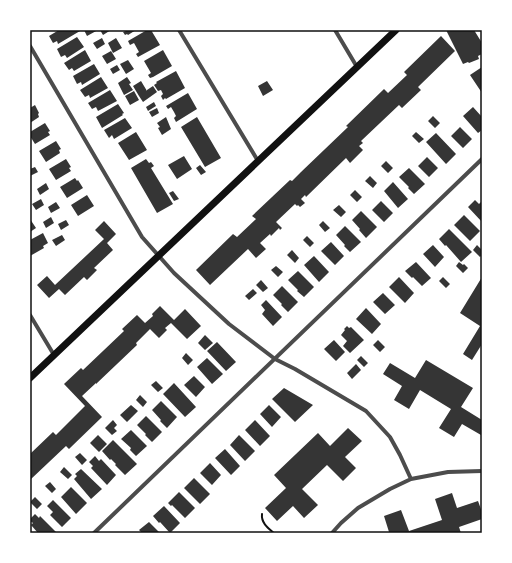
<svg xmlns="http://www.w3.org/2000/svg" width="512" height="563" font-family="Barlow,sans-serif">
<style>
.building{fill:#353535}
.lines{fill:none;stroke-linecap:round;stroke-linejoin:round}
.path{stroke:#111;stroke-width:2}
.minor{stroke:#4c4c4c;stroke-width:4}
.primary{stroke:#111;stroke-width:7}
.neatline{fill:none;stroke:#111;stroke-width:1.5}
</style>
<rect width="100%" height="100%" fill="#fff"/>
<path class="building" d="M 59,30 L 79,30 L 80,31 L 58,44 L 57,41 L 53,43 L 49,36 Z
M 84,30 L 98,30 L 87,36 Z
M 100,30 L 111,30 L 103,35 Z
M 125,30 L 136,30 L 128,35 L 127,34 L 125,35 L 123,32 L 126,31 Z
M 147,30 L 151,30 L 160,45 L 138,57 L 136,54 L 139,52 L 134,43 L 130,45 L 128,41 Z
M 446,30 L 474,30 L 482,43 L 482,54 L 478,56 L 479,59 L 469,63 L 468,62 L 463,64 Z
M 441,36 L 455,51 L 418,87 L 421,90 L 402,108 L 399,105 L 361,141 L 363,143 L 359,146 L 363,150 L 350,163 L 346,158 L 306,197 L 305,195 L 301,199 L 305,203 L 300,207 L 298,205 L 297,206 L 295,204 L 276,222 L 282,228 L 280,230 L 279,228 L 271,236 L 270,234 L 260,243 L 266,249 L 256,258 L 248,249 L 210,285 L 196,270 L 233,234 L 237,237 L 256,219 L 252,216 L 290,180 L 292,181 L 301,172 L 348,127 L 346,126 L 384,89 L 388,93 L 407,75 L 404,72 Z
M 77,37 L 84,47 L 67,58 L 65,55 L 61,57 L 57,49 Z
M 102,38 L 105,44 L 97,49 L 93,43 Z
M 116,38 L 122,48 L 113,53 L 108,43 Z
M 85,50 L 91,61 L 74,71 L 72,68 L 69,70 L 64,63 Z
M 163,50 L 172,66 L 153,77 L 150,78 L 148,75 L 151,73 L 144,61 Z
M 111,51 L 116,59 L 107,64 L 102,56 Z
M 128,60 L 134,69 L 126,74 L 120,64 Z
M 94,64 L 100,74 L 82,85 L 81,82 L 77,84 L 73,76 Z
M 117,65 L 120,70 L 113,74 L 110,69 Z
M 482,67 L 482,93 L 470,75 Z
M 176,71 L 185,88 L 166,99 L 165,98 L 163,100 L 161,96 L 163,94 L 161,90 L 158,91 L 154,85 L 157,83 L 156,82 Z
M 101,77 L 108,88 L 90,98 L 89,95 L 85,97 L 80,90 Z
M 127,77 L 131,83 L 129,84 L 133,90 L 124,95 L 118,83 Z
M 141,81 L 147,91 L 147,90 L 153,86 L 157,92 L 143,102 L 139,96 L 144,93 L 139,96 L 133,86 Z
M 267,81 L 273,90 L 263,96 L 258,86 Z
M 110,90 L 117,101 L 98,111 L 96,107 L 92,109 L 88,103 Z
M 134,91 L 139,100 L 130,105 L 125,96 Z
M 188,93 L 197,109 L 176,122 L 174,118 L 176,116 L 174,112 L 171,107 L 168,109 L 166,106 Z
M 154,102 L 156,106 L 148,111 L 146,107 Z
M 118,104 L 124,113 L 122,114 L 123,115 L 102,128 L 96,117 Z
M 35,105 L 39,113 L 38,114 L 39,117 L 30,123 L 30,108 Z
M 473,107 L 482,117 L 482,130 L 478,133 L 463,116 Z
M 157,108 L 159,113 L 152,117 L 149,112 Z
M 433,116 L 440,123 L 435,128 L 428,121 Z
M 166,117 L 171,129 L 162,135 L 158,128 L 160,127 L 157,123 Z
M 197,117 L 221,158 L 205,167 L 181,127 Z
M 125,118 L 132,128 L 114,139 L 112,135 L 109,138 L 104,130 Z
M 45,123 L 50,131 L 48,132 L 50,135 L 35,144 L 30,136 L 30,132 Z
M 460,127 L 472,139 L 463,148 L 451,136 Z
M 136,132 L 147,150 L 129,160 L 118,143 Z
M 416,132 L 424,139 L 419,143 L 412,136 Z
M 436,133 L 456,154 L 446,164 L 426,142 Z
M 56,141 L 61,149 L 59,150 L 60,153 L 46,162 L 39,151 Z
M 184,156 L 192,169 L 177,179 L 168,165 Z
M 427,157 L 438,168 L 429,177 L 418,166 Z
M 66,159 L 71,167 L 69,168 L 71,171 L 56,180 L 49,169 Z
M 146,159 L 149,163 L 151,162 L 154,166 L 151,168 L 173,204 L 157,213 L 131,168 Z
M 386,161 L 393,168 L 388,173 L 381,166 Z
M 200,165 L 206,172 L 201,175 L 196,168 Z
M 35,167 L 38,172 L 30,176 L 30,169 Z
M 409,168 L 425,184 L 414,194 L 408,188 L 409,187 L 399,177 Z
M 370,176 L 377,183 L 373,188 L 365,181 Z
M 75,178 L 77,181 L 78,180 L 83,188 L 67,198 L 60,187 Z
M 393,182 L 408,199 L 398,208 L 384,191 Z
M 46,183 L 49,189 L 40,195 L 37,189 Z
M 355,190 L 362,197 L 357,202 L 350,195 Z
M 173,191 L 179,199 L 174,201 L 169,193 Z
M 87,195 L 94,206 L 78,216 L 71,205 Z
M 41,199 L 44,205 L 36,210 L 32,204 Z
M 475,200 L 479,204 L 481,202 L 482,204 L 482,222 L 468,207 Z
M 381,201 L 393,213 L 384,222 L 372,210 Z
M 56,202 L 60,208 L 51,213 L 48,207 Z
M 339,205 L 346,212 L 341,217 L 333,210 Z
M 361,211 L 377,227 L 366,238 L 359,230 L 360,229 L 352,220 Z
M 464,215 L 480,231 L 470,241 L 454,225 Z
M 51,217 L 54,223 L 46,228 L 43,222 Z
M 30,219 L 36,228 L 30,232 Z
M 66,220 L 69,225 L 61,230 L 58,224 Z
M 104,221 L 116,234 L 107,243 L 113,250 L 94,268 L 97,270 L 87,280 L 84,277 L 65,295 L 59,289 L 49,298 L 37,285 L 47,276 L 55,285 L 104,239 L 95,230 Z
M 323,221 L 330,228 L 325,232 L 319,225 Z
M 345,226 L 361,242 L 350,252 L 344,246 L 345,245 L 336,235 Z
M 449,229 L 472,252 L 461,262 L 446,245 L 445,246 L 439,239 Z
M 43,233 L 48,243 L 43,246 L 44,248 L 30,256 L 30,240 Z
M 62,235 L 65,240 L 56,246 L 52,240 Z
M 307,236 L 314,243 L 310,247 L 303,240 Z
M 331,242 L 344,256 L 335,265 L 321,251 Z
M 433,245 L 444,257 L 435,267 L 423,254 Z
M 477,245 L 482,250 L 482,255 L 480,257 L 473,250 Z
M 292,250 L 299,258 L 295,263 L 287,255 Z
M 314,256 L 329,272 L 319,282 L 304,265 Z
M 416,262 L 431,278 L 422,286 L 413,277 L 412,278 L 405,271 Z
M 459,262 L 463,265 L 464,264 L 468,268 L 463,273 L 456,266 Z
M 276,266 L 283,272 L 278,277 L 271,270 Z
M 298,271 L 314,287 L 304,297 L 297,291 L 298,290 L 288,280 Z
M 399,277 L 414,293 L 405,303 L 389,287 Z
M 443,277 L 450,284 L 446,288 L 439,281 Z
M 482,277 L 482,344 L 472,360 L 463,354 L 480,326 L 460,313 Z
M 261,280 L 268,288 L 263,292 L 256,285 Z
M 282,286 L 298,302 L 288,312 L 281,305 L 282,304 L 273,295 Z
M 253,289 L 257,293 L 249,300 L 245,296 Z
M 383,293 L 395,305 L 385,314 L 373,302 Z
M 266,300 L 282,317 L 273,326 L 262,314 L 265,310 L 261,305 Z
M 160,306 L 174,320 L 185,309 L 201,326 L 187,339 L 171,323 L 165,328 L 167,330 L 159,338 L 150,329 L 136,343 L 137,345 L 96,384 L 96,383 L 82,396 L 102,417 L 69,449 L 66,446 L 30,480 L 30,454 L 53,432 L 56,435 L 85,406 L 64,384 L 81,368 L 83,370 L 124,331 L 122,329 L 137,315 L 145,323 L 153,316 L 152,314 Z
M 366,308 L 381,324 L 372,334 L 356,319 Z
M 347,326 L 349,328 L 351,327 L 364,340 L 350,353 L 343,346 L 347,341 L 341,335 L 345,330 L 344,329 Z
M 205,335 L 213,343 L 205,350 L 198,343 Z
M 334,340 L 345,352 L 336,361 L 324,349 Z
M 378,340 L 385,347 L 380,352 L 373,345 Z
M 217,342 L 236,362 L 226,371 L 207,351 Z
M 186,353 L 193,360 L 188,365 L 182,358 Z
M 361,356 L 368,363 L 364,367 L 357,360 Z
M 207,358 L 223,374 L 212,384 L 197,367 Z
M 426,360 L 473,388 L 461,407 L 482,420 L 482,433 L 481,435 L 462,424 L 454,437 L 439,428 L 451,409 L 420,390 L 409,409 L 394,400 L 402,386 L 383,374 L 390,363 L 415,378 Z
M 356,364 L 361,370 L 352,379 L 347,373 Z
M 194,376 L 205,387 L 196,397 L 184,385 Z
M 156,381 L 163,388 L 158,392 L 151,385 Z
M 174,383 L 196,407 L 185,417 L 163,394 Z
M 284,388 L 313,405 L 295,422 L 272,399 Z
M 140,395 L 147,402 L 143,407 L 136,400 Z
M 161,401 L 177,417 L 167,428 L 160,421 L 161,420 L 152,410 Z
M 131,405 L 138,411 L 127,422 L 120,415 Z
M 269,405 L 281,417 L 272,427 L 260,414 Z
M 146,416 L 162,432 L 152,442 L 145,435 L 146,434 L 137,425 Z
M 113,420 L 117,425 L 114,428 L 117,431 L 112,435 L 105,428 Z
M 255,420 L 270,436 L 260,446 L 245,430 Z
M 348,428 L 362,441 L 345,457 L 356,468 L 343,481 L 327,465 L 302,489 L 318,505 L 304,518 L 293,506 L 277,521 L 265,508 L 286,488 L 274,475 L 318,433 L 330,446 Z
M 131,430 L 147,446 L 136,456 L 130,450 L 131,448 L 121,439 Z
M 98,435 L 107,444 L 99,452 L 90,443 Z
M 239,435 L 255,451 L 245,461 L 230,445 Z
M 113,440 L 137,464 L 125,475 L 115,465 L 116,464 L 111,459 L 110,460 L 102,451 Z
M 225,449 L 240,466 L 231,475 L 215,458 Z
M 80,453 L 87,460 L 82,465 L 75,457 Z
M 95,456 L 99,461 L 101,459 L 116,475 L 107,485 L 91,468 L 93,466 L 89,462 Z
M 210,463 L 221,475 L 212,485 L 200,473 Z
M 64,467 L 72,475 L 68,479 L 60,472 Z
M 81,469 L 102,489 L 91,499 L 74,479 L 77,476 L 75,474 Z
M 194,478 L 210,494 L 200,504 L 184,488 Z
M 50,482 L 56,489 L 52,493 L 45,486 Z
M 71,487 L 87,503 L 76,514 L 61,497 Z
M 179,492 L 195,508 L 185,518 L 172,505 L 171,506 L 168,503 Z
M 452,493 L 457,508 L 478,501 L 482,512 L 482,519 L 459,527 L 461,533 L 386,533 L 389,532 L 384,516 L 401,510 L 409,531 L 442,520 L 435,499 Z
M 35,497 L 42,504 L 37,509 L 30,502 Z
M 53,500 L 71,518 L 62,527 L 50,515 L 53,512 L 47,506 Z
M 164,506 L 180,523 L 170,533 L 160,522 L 159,523 L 153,516 Z
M 35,514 L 39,518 L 40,516 L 57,533 L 38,533 L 31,525 L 33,523 L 30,521 L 30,519 Z
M 149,522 L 160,533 L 142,533 L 139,530 Z"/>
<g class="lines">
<path class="path" d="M 262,514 C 261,523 268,528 274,533"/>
<path class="minor" d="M 179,30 L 258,161
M 335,30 L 357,67
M 30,46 L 142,237 L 174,273 L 229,324 L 275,359 L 295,369 L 366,411 L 390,437 L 400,455 L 411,479
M 30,315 L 54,355
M 94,533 L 482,159
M 332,533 L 341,523 L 358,508 L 390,489 L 411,479 L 448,472 L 482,471"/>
<path class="primary" d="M 30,378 L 396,30"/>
</g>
<rect width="512" height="563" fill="none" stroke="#ffffff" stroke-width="62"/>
<rect x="31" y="31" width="450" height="501" class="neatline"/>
</svg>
